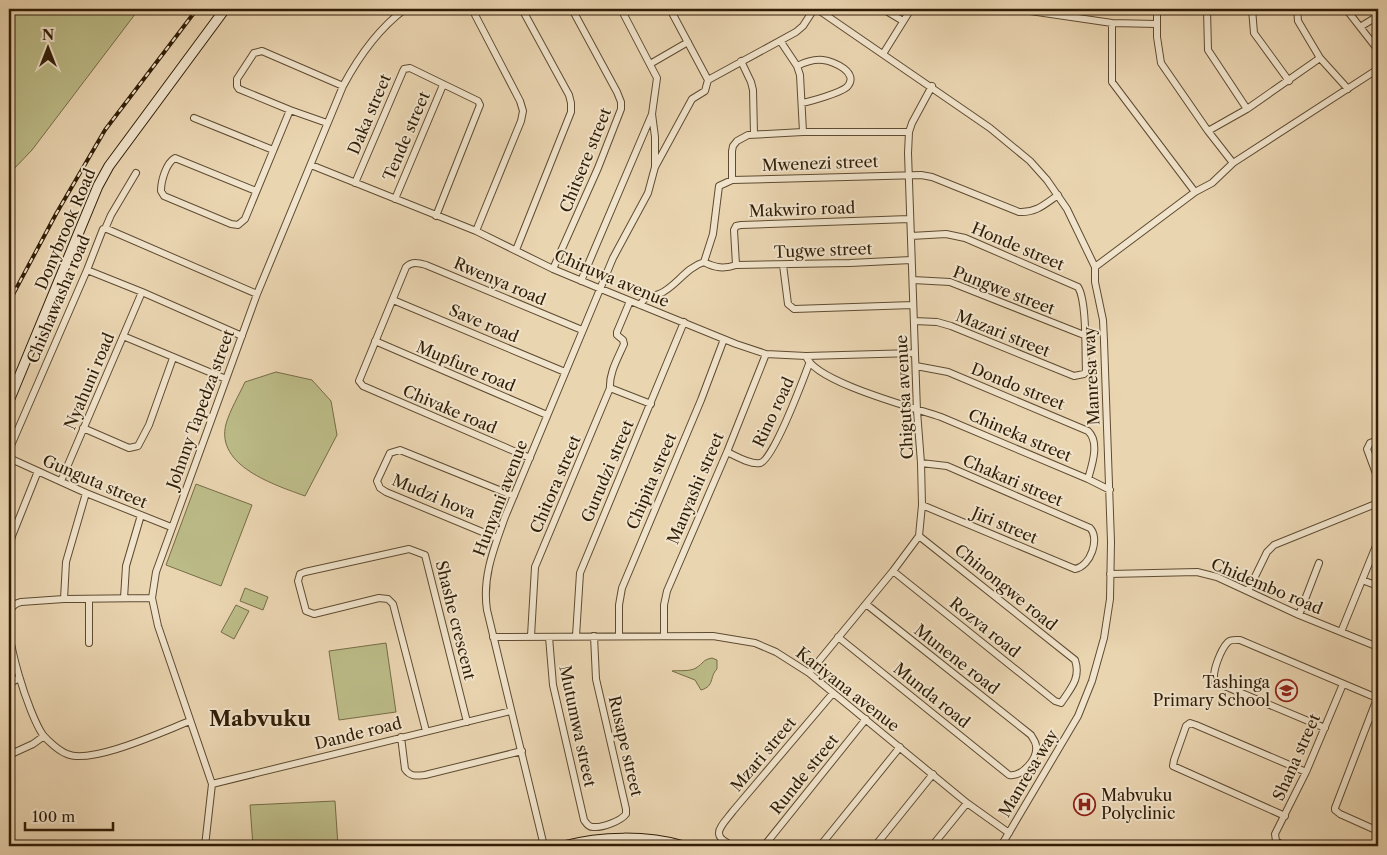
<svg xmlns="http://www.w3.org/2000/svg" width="1387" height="855" font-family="'Libre Caslon Text',serif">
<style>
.green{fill:#bcbc88;stroke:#766c47}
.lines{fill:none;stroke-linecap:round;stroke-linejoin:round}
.street-casing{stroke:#5e4b31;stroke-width:8}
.secondary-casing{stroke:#301d06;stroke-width:11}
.street{stroke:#f1e4cc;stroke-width:6}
.secondary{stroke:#f1e4cc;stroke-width:9}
.rail-casing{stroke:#301d06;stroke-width:4}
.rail{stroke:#f1e4cc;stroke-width:2;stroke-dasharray:5.5;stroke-linecap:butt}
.labels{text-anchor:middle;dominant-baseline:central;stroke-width:4;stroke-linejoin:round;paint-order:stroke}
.street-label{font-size:16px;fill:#301d06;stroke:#f1e4cc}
.poi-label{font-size:16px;fill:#301d06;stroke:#f1e4cc;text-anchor:end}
.district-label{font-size:21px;font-weight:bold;fill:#301d06;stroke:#f1e4cc}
</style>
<rect width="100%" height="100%" fill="#ead5b1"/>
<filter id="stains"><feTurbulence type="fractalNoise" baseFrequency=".004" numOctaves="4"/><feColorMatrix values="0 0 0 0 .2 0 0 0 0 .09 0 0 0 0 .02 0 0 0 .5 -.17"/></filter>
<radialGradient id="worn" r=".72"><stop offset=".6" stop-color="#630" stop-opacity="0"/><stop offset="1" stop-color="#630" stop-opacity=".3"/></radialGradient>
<path class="green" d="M 9,9 L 139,9 L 32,150 L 9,174 Z
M 276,372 L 312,380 L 331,401 L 337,435 L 305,496 C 275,485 215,466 226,424 C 230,410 239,395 245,382 Z
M 196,484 L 252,505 L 221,586 L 166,565 Z
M 245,588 L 268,597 L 263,610 L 240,601 Z
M 236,605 L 249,611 L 234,639 L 221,632 Z
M 386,643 L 396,712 L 339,720 L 329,651 Z
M 712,658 L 717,660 L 717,669 C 709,677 715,686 701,690 L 695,680 L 672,671 C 679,670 689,672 696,668 C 704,663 702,660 712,658 Z
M 335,801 L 338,846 L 253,846 L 250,805 Z"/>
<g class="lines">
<defs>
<path id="street" d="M 472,9 L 520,101 L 523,111 L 521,121 L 476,231
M 621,9 L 657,78 L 652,114 L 655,137 L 655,166
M 670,9 L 708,80 L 796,32 L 803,26 L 814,9
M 817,9 L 990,128 L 1030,161 L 1047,180 L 1067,209 L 1095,267 L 1095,282 L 1103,320 L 1104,341 L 1111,542 L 1110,599 L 1104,638 L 1092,681 L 1078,716 L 1001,846
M 883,9 L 903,21
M 1016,9 L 1112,23 L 1157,24
M 1157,9 L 1157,37 L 1161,63 L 1208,131 L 1233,163
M 1207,9 L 1208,50 L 1247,109
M 1252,9 L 1254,33 L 1289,81
M 1297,9 L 1298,21 L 1320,58 L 1348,89
M 1346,9 L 1378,50
M 1112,23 L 1112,82 L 1195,192
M 1360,27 L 1378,16
M 781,42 L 797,66 L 800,75 L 803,132
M 883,54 L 911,9
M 741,61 L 751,82 L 753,90 L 754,134
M 650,64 L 688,42
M 797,66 C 805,62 814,59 823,60 C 834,61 860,73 847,87 C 840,93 812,101 802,103
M 194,118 L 273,150
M 327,123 L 290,110 L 239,89 L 237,86 L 237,79 L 254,53 L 262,51 L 343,86
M 1208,131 L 1247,109 L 1320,58
M 311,165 L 476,231 L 553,269 L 601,289 L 736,344 L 766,354 L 806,356 L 915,353
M 732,180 L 732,151 L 733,146 L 737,141 L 748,135 L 803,132 L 909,132
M 355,183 L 403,71 L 404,69 L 410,68 L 478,101 L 480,105 L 436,216
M 256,191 L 175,158 C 166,163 161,181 161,191 L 164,196 L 231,224 L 238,225 L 245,219 L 290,110
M 395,199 L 443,85
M 105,229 L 111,215 L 136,173
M 911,236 L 946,234 L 965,238 L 1078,287 C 1087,301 1085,352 1086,371 L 1084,374 L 1074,376 L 951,326 L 937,322 L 914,321
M 516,250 L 571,112 L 571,103 L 569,95 L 522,9
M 911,260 L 850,263 L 736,265 C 724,269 715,268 704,262 L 713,234 L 719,186 L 732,180 L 921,175 L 932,177 L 1019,212 C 1036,213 1045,204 1058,195
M 736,265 L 734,230 L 736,226 L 741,225 L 909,219
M 783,265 L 788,304 L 794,309 L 913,305
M 1095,267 L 1195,192 L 1212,183 L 1233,163 L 1378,69
M 553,269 L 598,168 L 621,109 L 621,102 L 617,92 L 572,9
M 87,270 L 142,292 L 242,336
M 913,280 L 950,282 L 1084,335
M 581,281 L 652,114
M 393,300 L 565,372
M 640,305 C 648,293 648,298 659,294 C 675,288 685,268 704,262
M 123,336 L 226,379
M 375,341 L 547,415
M 806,356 C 814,382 915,408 941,417 L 1088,479 L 1110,490
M 916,366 L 948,372 L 1088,431 C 1100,442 1092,465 1088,479
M 610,388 C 609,373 618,358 624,344 L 623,340 L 617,335 L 617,332 L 630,301
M 83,428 L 129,448 L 138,446 L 149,425 L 173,358
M 1378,440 L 1370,443 L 1367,449 L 1378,479
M 9,450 L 87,270 L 103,229 L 107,229 L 257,294
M 727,452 C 736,456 750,465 760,463 C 773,461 803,380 809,364
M 9,458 L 86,493 L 171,527
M 530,458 L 363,386 L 359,381 L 406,267 C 412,261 419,263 426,265 L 582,330
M 921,463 L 947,466 L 1090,528 C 1100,538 1091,566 1075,569 L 922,505
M 61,481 L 142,292
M 497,538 L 386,492 L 380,488 L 377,481 L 390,453 L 400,450 L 514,496
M 9,550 L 12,536 L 38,471
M 893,571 L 1055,701 L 1061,703 C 1071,688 1081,678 1075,660 L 919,536
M 1110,574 L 1197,572 L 1217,577 L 1299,615 L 1378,647
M 1362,580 L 1378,586
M 1248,591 L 1267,552 L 1274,545 L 1378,503
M 124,598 L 126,566 L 141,515
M 152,598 L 64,599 L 21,602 C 16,603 12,606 10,611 C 3,635 29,715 43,735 C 48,741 59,751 67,754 C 91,765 164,731 190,721
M 64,599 L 66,562 L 86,493
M 89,599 L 89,643
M 1299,615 L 1319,563
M 1341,632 L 1378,541
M 531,636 L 535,567 L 610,388 L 651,404
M 576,636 L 580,573 L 684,322
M 619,636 L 619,605 L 622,588 L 701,400 L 724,339
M 664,636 L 664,605 L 667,591 L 727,452 L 766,354
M 493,637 L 713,636 L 755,643 L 776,652 L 809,673 L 967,803 L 1009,833
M 549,637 L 553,685 L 584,820 C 586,823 588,827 593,827 C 602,828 621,821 626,814 L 626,809 L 596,679 L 594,636
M 838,637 L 1009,775 C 1022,777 1038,759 1036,746 C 1036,742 1033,739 1031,735 L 866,604
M 809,673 L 893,571 L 919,536 L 922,505 L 921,463 L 917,411 L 908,153 L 909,132 L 912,123 L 932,86
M 9,684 L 19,678
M 1378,696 L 1335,808 L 1335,810 L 1340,814 L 1378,831
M 1325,728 L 1215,682 C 1211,673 1221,649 1228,642 C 1231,639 1236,640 1240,640 L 1377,698
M 426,731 L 393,604 L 388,599 L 379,598 L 314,614 L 306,611 L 298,581 L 300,574 L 305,572 L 409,549 L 425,555 L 467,722
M 401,737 L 405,769 C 410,777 417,776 425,775 L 522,751
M 9,755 L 33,744 L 44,736
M 212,784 L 511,711
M 1285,816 L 1173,766 L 1174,760 L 1186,726 L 1190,723 L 1196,725 L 1306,772
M 205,846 L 212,784 L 158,626 L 152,598 L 156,572 L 257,294 L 343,86 C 359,56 378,29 405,9
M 544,846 L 487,610 C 482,577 494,548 505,517 L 613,258 L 648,193 L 655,167 L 692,99 L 705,91 L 708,80
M 734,846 C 708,836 721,827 733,811 L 833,693
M 764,846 L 866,719
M 820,846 L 900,747
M 875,846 L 933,774
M 932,846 L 967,803
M 1285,846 L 1276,841 L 1275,834 L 1306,772 L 1343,684"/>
<path id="secondary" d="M 9,401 L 98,186 L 109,166 L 225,9
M 563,846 C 601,836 646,835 684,846"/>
</defs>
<use href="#street" class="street-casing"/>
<use href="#secondary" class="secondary-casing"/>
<use href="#street" class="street"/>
<use href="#secondary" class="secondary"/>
<defs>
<path id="rail" d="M 9,302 L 56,214 L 105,130 L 197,9"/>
</defs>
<use href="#rail" class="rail-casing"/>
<use href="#rail" class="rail"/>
</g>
<defs>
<symbol id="school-ring" viewBox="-11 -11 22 22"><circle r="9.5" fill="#f1e4cc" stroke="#8f2418" stroke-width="1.5"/><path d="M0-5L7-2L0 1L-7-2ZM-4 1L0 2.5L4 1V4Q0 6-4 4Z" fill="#8f2418"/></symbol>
<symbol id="hospital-ring" viewBox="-11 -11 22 22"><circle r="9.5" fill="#f1e4cc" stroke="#8f2418" stroke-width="1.5"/><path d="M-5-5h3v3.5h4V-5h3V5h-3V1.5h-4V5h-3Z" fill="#8f2418"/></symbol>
</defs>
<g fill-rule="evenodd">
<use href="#school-ring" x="1274" y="678" width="25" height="25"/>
<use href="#hospital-ring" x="1072" y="792" width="25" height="25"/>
</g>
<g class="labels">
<g class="street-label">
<text transform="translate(369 114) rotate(-67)">Daka street</text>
<text transform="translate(406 136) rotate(-67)">Tende street</text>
<text transform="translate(585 160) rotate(-68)">Chitsere street</text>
<text transform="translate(820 163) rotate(-2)">Mwenezi street</text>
<text transform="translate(802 209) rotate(-2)">Makwiro road</text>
<text transform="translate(65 229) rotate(-67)">Donybrook Road</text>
<text transform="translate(1018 246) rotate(23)">Honde street</text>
<text transform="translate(823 250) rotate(-2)">Tugwe street</text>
<text transform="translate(612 278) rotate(23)">Chiruwa avenue</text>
<text transform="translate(500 281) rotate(23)">Rwenya road</text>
<text transform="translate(1004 290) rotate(21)">Pungwe street</text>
<text transform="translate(58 299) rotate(-67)">Chishawasha road</text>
<text transform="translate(484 323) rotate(23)">Save road</text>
<text transform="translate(1003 333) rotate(22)">Mazari street</text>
<text transform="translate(466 366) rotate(23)">Mupfure road</text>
<text transform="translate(1091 376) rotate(-93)">Manresa way</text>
<text transform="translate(89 381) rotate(-67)">Nyahuni road</text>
<text transform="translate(1018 386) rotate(22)">Dondo street</text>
<text transform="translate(904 397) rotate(-93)">Chigutsa avenue</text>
<text transform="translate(200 409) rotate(-70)">Johnny Tapedza street</text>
<text transform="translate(450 409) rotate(23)">Chivake road</text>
<text transform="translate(773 412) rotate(-65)">Rino road</text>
<text transform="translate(1020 435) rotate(23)">Chineka street</text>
<text transform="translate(607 471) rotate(-67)">Gurudzi street</text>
<text transform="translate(1013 480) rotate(23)">Chakari street</text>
<text transform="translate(95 481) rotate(23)">Gunguta street</text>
<text transform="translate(651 481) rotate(-67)">Chipita street</text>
<text transform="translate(555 484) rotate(-67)">Chitora street</text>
<text transform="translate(695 488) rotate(-67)">Manyashi street</text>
<text transform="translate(434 496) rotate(23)">Mudzi hova</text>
<text transform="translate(500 498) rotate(-69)">Hunyani avenue</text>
<text transform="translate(1005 525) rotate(23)">Jiri street</text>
<text transform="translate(1267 586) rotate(23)">Chidembo road</text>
<text transform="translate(1006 587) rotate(39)">Chinongwe road</text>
<text transform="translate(456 620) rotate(76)">Shashe crescent</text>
<text transform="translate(985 627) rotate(39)">Rozva road</text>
<text transform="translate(957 659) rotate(38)">Munene road</text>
<text transform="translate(848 689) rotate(38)">Kariyana avenue</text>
<text transform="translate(932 695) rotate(39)">Munda road</text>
<text transform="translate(578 726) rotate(78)">Mutumwa street</text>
<text transform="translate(358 733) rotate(-14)">Dande road</text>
<text transform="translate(626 746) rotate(77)">Rusape street</text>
<text transform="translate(763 754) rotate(-50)">Mzari street</text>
<text transform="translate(1296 757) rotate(-66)">Shana street</text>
<text transform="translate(1028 773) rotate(-59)">Manresa way</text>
<text transform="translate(804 774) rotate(-51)">Runde street</text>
</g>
<g class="poi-label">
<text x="1270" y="682">Tashinga<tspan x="1270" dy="18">Primary School</tspan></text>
<text x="1101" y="795" text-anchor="start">Mabvuku<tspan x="1101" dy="18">Polyclinic</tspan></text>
</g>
<g class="district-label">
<text x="260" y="718">Mabvuku</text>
</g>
</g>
<rect width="1387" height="855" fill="none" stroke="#ead5b1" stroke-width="30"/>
<rect x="10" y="10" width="1367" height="835" fill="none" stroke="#301d06" stroke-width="2.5"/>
<rect x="15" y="15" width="1357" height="825" fill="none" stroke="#301d06"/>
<g transform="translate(48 48)" stroke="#f1e4cc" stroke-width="4" paint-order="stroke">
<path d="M0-4L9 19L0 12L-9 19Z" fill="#301d06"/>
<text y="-8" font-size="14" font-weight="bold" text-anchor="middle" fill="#301d06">N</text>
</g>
<path d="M25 822v8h88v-8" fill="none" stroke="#301d06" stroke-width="2.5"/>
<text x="32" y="822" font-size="15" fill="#301d06" stroke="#f1e4cc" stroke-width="4" paint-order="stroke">100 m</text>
<rect width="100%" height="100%" filter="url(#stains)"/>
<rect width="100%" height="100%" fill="url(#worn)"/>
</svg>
